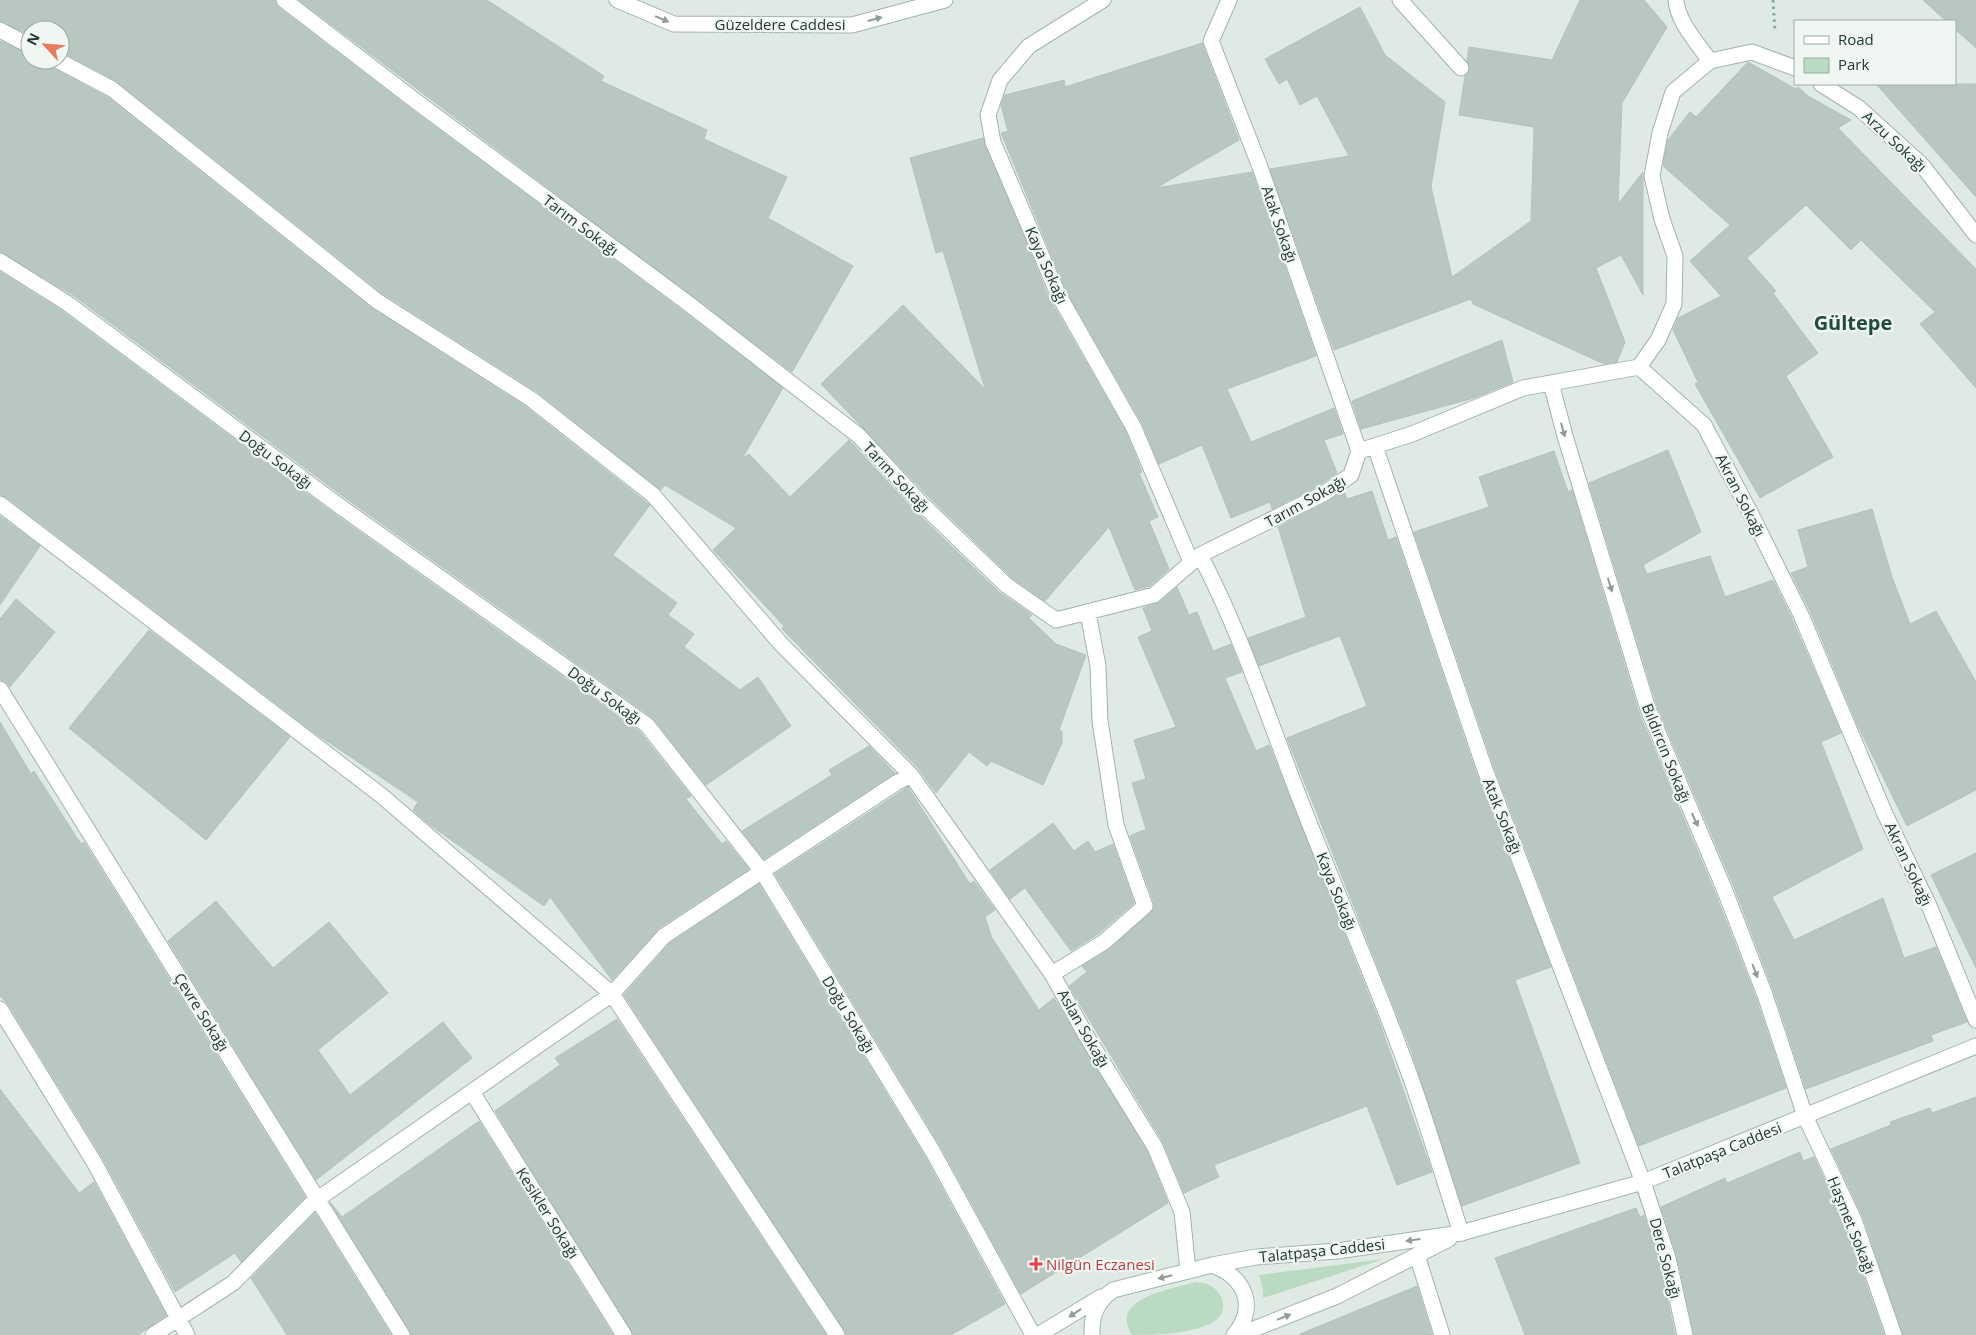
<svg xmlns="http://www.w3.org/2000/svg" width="1976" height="1335" font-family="'Open Sans',sans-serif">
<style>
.green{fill:#badac1}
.building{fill:#b9c7c1;stroke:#b3c3bc}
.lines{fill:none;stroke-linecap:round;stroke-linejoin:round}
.street-casing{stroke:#a3b1ac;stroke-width:17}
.secondary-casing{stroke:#a0b5ac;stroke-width:17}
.path{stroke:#82ac9d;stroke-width:3;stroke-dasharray:2.5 4;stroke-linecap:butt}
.street{stroke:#fff;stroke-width:15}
.secondary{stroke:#fff;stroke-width:15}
.oneway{fill:#909c98}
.health-dot{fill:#e0444e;stroke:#f0f7f3;stroke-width:2}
.labels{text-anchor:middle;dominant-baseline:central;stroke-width:4.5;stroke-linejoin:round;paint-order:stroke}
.street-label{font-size:15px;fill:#223932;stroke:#f0f7f3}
.health-label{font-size:15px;fill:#be3a42;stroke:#f0f7f3;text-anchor:start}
.district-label{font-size:20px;font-weight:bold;fill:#1f4a3d;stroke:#f0f7f3}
</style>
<rect width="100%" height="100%" fill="#e0eae5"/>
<path class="green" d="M 1384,1259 L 1263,1298 L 1263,1289 L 1259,1275 Z
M 1196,1282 C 1207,1283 1216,1286 1221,1297 C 1238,1335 1153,1335 1132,1335 C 1108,1298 1172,1289 1196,1282 Z"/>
<path class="building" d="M 0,0 L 275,0 L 278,7 L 411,109 L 683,311 L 783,388 L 742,459 L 749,454 L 790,497 L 849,440 L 914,510 L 999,592 L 1032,615 L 1029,618 L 1056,644 L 1086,655 L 1059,730 L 1062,732 L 1062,743 L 1043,785 L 991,761 L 987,766 L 969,752 L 936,793 L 918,768 L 782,629 L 784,626 L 713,550 L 736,528 L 665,485 L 661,490 L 536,391 L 382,293 L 118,82 L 60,51 L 60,30 L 30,30 L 30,35 L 0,21 Z
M 299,0 L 487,0 L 604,76 L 601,81 L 707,130 L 704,139 L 787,177 L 768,218 L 853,266 L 792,372 Z
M 1580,0 L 1644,0 L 1667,27 L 1622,103 L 1618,204 L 1643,172 L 1643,295 L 1621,255 L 1596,268 L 1625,342 L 1617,362 L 1604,364 L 1473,304 L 1471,299 L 1334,350 L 1270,169 L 1349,156 L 1317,96 L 1300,105 L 1287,79 L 1279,84 L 1265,59 L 1360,7 L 1385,55 L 1445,102 L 1431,187 L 1452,277 L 1531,221 L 1534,127 L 1459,115 L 1465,76 L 1470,70 L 1467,61 L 1469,47 L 1552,60 Z
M 1923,0 L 1976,0 L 1976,48 L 1955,29 L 1955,21 L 1946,21 Z
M 0,41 L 30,55 L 30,60 L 48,60 L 53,68 L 107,97 L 371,308 L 526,407 L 646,502 L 650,505 L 613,555 L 677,603 L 668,615 L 694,634 L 684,647 L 740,690 L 758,677 L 791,726 L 706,785 L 652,717 L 340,494 L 73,295 L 0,252 Z
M 1202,43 L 1239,140 L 1156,188 L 1252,172 L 1316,356 L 1227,389 L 1251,442 L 1334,408 L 1343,434 L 1324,440 L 1337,473 L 1318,486 L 1272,509 L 1270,502 L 1231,518 L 1202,445 L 1159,464 L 1142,423 L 1066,290 L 1001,133 L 1008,131 L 1001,105 L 1005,95 L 1064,80 L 1065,87 Z
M 1748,62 L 1796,89 L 1798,87 L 1808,96 L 1851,120 L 1838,128 L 1976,269 L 1976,388 L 1920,324 L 1935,312 L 1861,240 L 1851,250 L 1806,205 L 1747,258 L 1776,291 L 1773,293 L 1818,353 L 1786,376 L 1833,457 L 1760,498 L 1695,384 L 1698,382 L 1673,330 L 1678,318 L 1721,296 L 1690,261 L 1730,225 L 1663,166 L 1668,140 L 1690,112 L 1696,117 Z
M 1876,84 L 1976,84 L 1976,197 Z
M 983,138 L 1049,298 L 1126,432 L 1142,472 L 1139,473 L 1158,517 L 1149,521 L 1169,569 L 1150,586 L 1135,590 L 1109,527 L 1045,601 L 1012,578 L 928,496 L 821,384 L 903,305 L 985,389 L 943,251 L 936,253 L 910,158 Z
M 0,272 L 62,311 L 329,510 L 640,732 L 691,796 L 686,799 L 722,844 L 726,841 L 749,869 L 659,928 L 612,980 L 550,897 L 544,906 L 430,825 L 413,810 L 418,802 L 316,734 L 6,497 L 0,495 Z
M 1502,340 L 1513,382 L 1474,398 L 1361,429 L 1352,401 Z
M 1668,450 L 1701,532 L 1643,565 L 1647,574 L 1710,556 L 1725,597 L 1773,580 L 1792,619 L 1841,733 L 1821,742 L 1863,849 L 1772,897 L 1794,940 L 1883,898 L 1904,958 L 1936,947 L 1967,1022 L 1931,1035 L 1933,1041 L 1806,1089 L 1774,992 L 1734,887 L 1657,706 L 1589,483 Z
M 1554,451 L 1568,492 L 1572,490 L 1639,713 L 1716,895 L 1756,998 L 1786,1088 L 1639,1146 L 1493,764 L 1414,532 L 1489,507 L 1479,477 Z
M 1344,491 L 1347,499 L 1372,491 L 1388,540 L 1396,537 L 1475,770 L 1551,967 L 1515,980 L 1580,1163 L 1462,1206 L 1411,1050 L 1287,738 L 1367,706 L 1340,636 L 1259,666 L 1248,638 L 1306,617 L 1278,527 L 1327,502 Z
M 1872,509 L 1892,577 L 1910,624 L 1936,611 L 1976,682 L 1976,790 L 1907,826 L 1858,726 L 1810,611 L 1791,573 L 1808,567 L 1798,530 Z
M 0,516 L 40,546 L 0,605 Z
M 1177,587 L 1189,615 L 1197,612 L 1213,651 L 1231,644 L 1242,672 L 1225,678 L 1256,751 L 1269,745 L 1379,1021 L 1432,1172 L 1397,1185 L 1367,1106 L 1214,1165 L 1219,1177 L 1184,1193 L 1163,1142 L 1069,986 L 1087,972 L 1082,966 L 1110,949 L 1154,909 L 1154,903 L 1130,836 L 1146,829 L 1132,783 L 1146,779 L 1134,740 L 1176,727 L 1138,637 L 1152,631 L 1143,608 L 1160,602 Z
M 16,599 L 55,632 L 10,687 L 5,681 L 0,680 L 0,619 Z
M 149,630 L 290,737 L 206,840 L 69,728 Z
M 0,722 L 31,774 L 34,771 L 81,844 L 84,842 L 305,1197 L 241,1262 L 235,1253 L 175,1292 L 102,1157 L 8,1004 L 0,996 Z
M 869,746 L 895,773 L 764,859 L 742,831 L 832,775 L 829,770 Z
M 908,787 L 970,884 L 974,881 L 995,910 L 985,917 L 992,938 L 1039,1010 L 1054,998 L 1147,1151 L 1168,1203 L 1021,1294 L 941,1147 L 775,874 Z
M 1053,823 L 1074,851 L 1088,841 L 1095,852 L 1113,844 L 1134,903 L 1098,934 L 1071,951 L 1025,888 L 1010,899 L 990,870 Z
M 1976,853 L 1976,968 L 1931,875 Z
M 759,884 L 925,1157 L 1005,1304 L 951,1335 L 846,1335 L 624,995 L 670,943 Z
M 216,901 L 273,968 L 329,922 L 388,993 L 318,1050 L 350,1095 L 443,1022 L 472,1058 L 316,1180 L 168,941 Z
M 617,1019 L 826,1335 L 633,1335 L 495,1111 L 560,1065 L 555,1058 Z
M 0,1089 L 79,1193 L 94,1182 L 166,1315 L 138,1335 L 0,1335 Z
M 1976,1097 L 1976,1335 L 1903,1335 L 1863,1217 L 1831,1149 L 1891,1125 L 1890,1122 L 1930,1108 L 1932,1113 Z
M 479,1121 L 613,1335 L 411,1335 L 330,1202 L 342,1217 Z
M 1800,1152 L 1803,1161 L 1814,1157 L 1845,1224 L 1884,1335 L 1694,1335 L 1677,1256 L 1661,1207 L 1725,1178 L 1727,1183 Z
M 1636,1208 L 1640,1217 L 1644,1215 L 1659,1260 L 1675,1335 L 1525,1335 L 1495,1258 Z
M 315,1213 L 391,1335 L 287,1335 L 251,1278 Z
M 1417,1286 L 1432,1335 L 1300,1335 L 1300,1334 Z"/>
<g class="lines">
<defs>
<path id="street" d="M 284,0 L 417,102 L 689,304 L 859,436 L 921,503 L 1006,585 L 1056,620 L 1154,595 L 1200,555 L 1323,494 L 1351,475 L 1359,451 L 1412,434 L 1523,388 L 1639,367
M 1103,0 L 1029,46 L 1000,80 L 988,115 L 993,142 L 1058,294 L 1134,428 L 1191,562
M 1229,0 L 1211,41 L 1260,167 L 1359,451
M 1400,0 L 1461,68
M 1676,0 C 1677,21 1698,44 1710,61
M 0,30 L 30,46
M 57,60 L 112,89 L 377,301 L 531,399 L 653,495 L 781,644 L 911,775
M 1821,84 L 1859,108 L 1922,165 L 1976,235
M 0,261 L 67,303 L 334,502 L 647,725 L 762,871 L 933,1152 L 1033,1335
M 1639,367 L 1704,425 L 1751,514 L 1801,615 L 1885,814 L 1930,908 L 1976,1020
M 1639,367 L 1658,340 L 1674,304 L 1675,256 L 1662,219 L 1652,176 L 1660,133 L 1673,92 L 1710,61 L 1752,52 L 1795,68
M 1551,383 L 1565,436 L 1648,709 L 1725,891 L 1765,995 L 1805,1116 L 1854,1220 L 1894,1335
M 1375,446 L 1484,767 L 1643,1182 L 1668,1258 L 1685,1335
M 0,504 L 382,796 L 612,994 L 837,1335
M 1200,555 C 1242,635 1268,718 1301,802 C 1338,898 1381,992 1415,1090 C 1431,1137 1446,1185 1461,1233
M 1088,613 L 1098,666 L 1100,721 L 1116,825 L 1145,906 L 1104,942 L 1052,974 L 1087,1037 L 1155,1147 L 1182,1212 L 1188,1271
M 0,689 L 402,1335
M 0,1009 L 94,1162 L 187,1335
M 472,1092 L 624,1335
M 1417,1255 L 1442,1335
M 153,1335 L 233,1283 L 312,1203 L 612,994 L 664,936 L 896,783 L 911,775 L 1052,974"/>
<path id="secondary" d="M 617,0 L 674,24 L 852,25 L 945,0
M 1212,1265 C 1245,1277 1258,1307 1234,1335
M 1038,1335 L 1101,1297
M 1092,1335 C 1091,1315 1097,1302 1113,1290 L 1212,1265 L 1256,1257 L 1337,1251 L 1461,1233 L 1643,1182 L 1976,1046
M 1239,1335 L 1337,1296 L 1449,1239"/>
</defs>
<use href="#street" class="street-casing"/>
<use href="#secondary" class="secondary-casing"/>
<path class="path" d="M 1773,0 L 1775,32"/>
<use href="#street" class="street"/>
<use href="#secondary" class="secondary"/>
</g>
<defs><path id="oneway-solid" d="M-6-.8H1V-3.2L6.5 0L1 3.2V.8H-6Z" transform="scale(1.25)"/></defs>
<g class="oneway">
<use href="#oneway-solid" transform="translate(662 19) rotate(23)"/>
<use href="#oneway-solid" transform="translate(875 19) rotate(-15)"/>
<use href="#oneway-solid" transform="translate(1563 430) rotate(75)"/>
<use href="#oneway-solid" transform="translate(1610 585) rotate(73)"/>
<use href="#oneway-solid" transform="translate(1695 820) rotate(65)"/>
<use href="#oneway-solid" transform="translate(1755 971) rotate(69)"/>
<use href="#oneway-solid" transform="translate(1413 1240) rotate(172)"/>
<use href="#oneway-solid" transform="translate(1165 1277) rotate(167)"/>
<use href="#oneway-solid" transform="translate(1075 1313) rotate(147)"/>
<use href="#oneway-solid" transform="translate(1284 1317) rotate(-22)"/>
</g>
<path class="health-dot" d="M1033.5 1256.5h5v5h5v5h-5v5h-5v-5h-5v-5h5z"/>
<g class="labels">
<g class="street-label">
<text x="780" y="24">Güzeldere Caddesi</text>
<text transform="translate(1895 141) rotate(43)">Arzu Sokağı</text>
<text transform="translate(1280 224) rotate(71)">Atak Sokağı</text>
<text transform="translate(581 225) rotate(37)">Tarım Sokağı</text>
<text transform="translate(1047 265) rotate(66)">Kaya Sokağı</text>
<text transform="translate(276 459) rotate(37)">Doğu Sokağı</text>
<text transform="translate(897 477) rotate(47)">Tarım Sokağı</text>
<text transform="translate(1741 495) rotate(63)">Akran Sokağı</text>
<text transform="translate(1305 501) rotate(-29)">Tarım Sokağı</text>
<text transform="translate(605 695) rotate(36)">Doğu Sokağı</text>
<text transform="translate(1667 753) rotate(68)">Bıldırcın Sokağı</text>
<text transform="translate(1503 816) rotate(68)">Atak Sokağı</text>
<text transform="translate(1909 864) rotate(65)">Akran Sokağı</text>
<text transform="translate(1337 891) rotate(68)">Kaya Sokağı</text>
<text transform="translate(202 1012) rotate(58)">Çevre Sokağı</text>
<text transform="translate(849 1014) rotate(59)">Doğu Sokağı</text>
<text transform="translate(1084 1028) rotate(60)">Aslan Sokağı</text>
<text transform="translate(1722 1150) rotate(-22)">Talatpaşa Caddesi</text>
<text transform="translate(548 1213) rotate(58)">Kesikler Sokağı</text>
<text transform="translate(1852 1225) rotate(68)">Haşmet Sokağı</text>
<text transform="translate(1322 1250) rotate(-6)">Talatpaşa Caddesi</text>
<text transform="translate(1666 1258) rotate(75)">Dere Sokağı</text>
</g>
<g class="health-label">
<text x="1046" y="1264">Nilgün Eczanesi</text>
</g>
<g class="district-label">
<text x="1853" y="322">Gültepe</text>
</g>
</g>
<rect x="1794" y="20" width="162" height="65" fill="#f0f7f3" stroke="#9eaba6"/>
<rect x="1804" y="36" width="25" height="8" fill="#ffffff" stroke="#9eaba6"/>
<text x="1838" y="45" font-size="15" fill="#223932">Road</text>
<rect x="1804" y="58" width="25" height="15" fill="#badac1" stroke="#9eaba6"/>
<text x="1838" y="70" font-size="15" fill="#223932">Park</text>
<g transform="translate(45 45) rotate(296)"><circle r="24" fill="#f0f7f3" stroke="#9eaba6"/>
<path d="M0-4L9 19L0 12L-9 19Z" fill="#e97a5f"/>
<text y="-8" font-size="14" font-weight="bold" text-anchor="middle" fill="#223932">N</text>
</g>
</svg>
